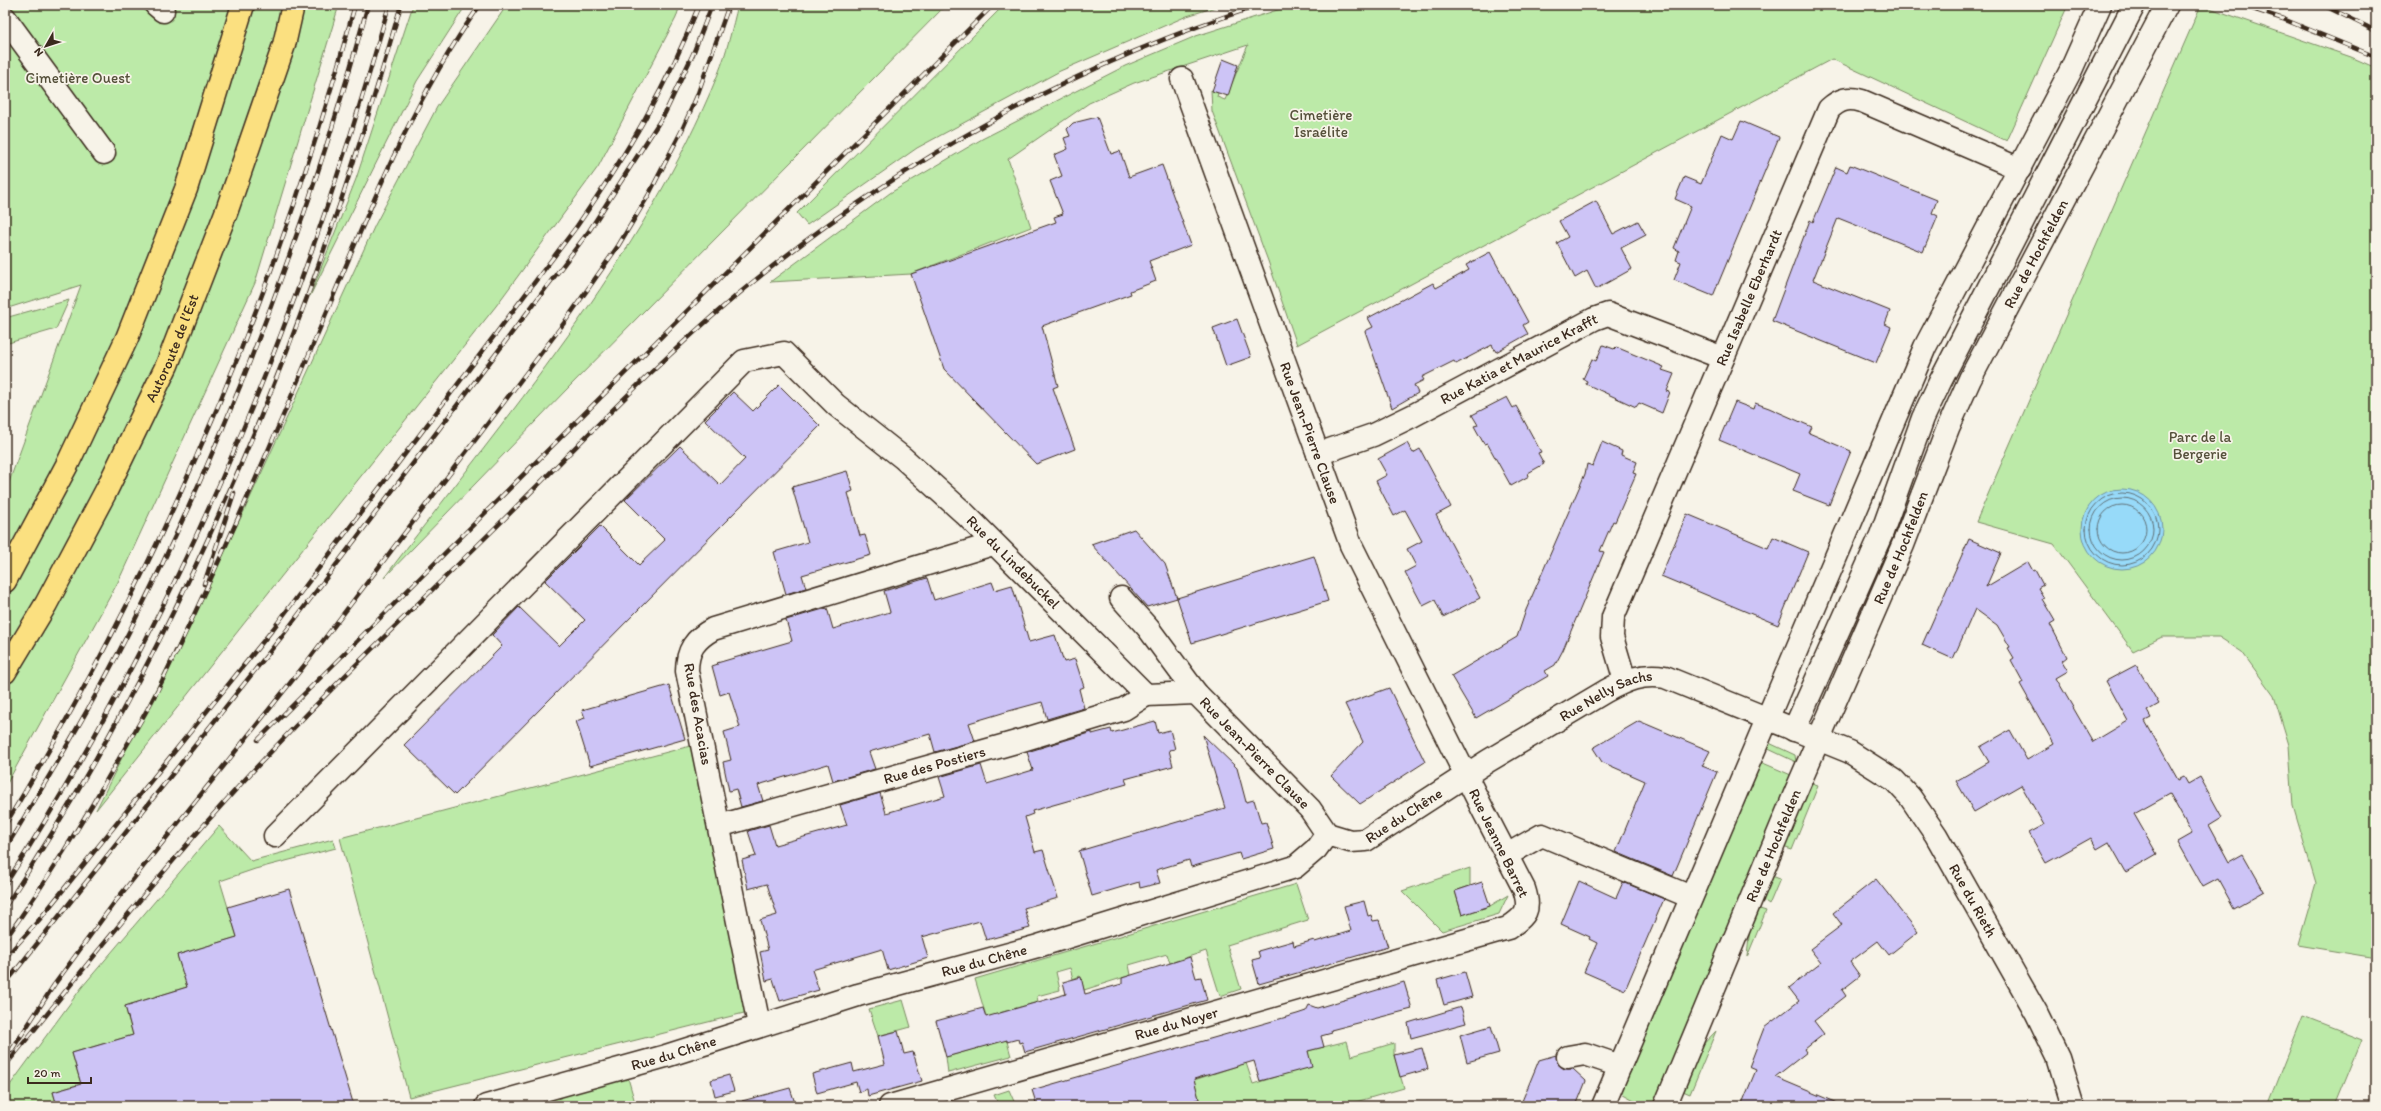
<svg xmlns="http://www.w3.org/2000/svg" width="2381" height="1111" font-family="Itim,sans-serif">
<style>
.green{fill:#bceaa8;stroke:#7c8a63}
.water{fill:#97daf9;stroke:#7294a1}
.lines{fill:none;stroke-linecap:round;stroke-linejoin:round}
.shore{stroke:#607076;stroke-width:1}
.building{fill:#cdc4f6;stroke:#3b2a1e}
.minor-casing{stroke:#3b2a1e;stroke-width:25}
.highway-casing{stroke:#3b2a1e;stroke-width:25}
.minor{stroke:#f7f3e8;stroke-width:22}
.highway{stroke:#fbe080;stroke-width:22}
.rail-casing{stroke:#3b2a1e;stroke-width:4.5}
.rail{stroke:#f7f3e8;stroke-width:3;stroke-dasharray:9;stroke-linecap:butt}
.labels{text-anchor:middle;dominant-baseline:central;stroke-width:3.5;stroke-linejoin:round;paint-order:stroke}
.park-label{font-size:15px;fill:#55503a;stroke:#f7f3e8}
.street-label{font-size:15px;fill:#3b2a1e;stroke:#f7f3e8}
</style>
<rect width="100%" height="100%" fill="#f7f3e8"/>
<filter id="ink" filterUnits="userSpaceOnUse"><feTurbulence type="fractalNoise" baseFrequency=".025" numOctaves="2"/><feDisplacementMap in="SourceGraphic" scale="8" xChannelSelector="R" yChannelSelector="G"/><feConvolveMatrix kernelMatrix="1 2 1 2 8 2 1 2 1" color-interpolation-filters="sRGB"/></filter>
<g filter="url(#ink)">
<path class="green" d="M 5,5 L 339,5 L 255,283 L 118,582 L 5,787 L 5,493 L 81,285 L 5,309 Z
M 413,5 L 466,5 L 417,81 L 310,296 L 356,179 Z
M 507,5 L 680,5 L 676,18 L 598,167 L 496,306 L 96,810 L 245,509 L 375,225 L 437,107 Z
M 738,5 L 946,5 L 567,389 L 384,578 C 504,419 643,259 718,74 C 727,52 732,28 738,5 Z
M 1004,5 L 1222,5 L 1187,16 L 1060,71 L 917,148 L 807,225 L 797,213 Z
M 1293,5 L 2068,5 L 2007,141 L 1832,59 L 1297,345 L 1268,261 L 1212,111 L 1211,90 L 1218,93 L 1217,97 L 1225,100 L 1248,45 L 1134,83 L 1089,103 L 1008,159 L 1031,227 L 911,274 L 770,282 L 890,193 L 982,139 L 1125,66 L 1196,36 Z
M 2201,5 L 2351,57 L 2376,68 L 2376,958 L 2298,945 L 2316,883 L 2293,806 L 2289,745 L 2274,696 L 2242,652 L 2219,637 L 2162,637 L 2133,651 L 2054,544 L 1976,522 Z
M 69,300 L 56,329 L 5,344 L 5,318 Z
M 1767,742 L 1795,755 L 1796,762 L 1762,746 Z
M 694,745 L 748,1012 L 409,1097 L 340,838 Z
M 1756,760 L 1791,775 L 1769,827 L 1758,865 L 1658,1106 L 1645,1106 L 1616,1090 Z
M 1809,783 L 1818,786 L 1792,850 L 1780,846 Z
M 219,826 L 251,861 L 333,839 L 336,848 L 255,869 L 220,881 L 237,937 L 177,955 L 187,987 L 125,1006 L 133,1035 L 72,1053 L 81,1084 L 53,1092 L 57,1106 L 5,1106 L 5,1092 L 82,987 Z
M 1470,868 L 1470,886 L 1455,891 L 1462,915 L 1490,906 L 1508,895 L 1499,914 L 1442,931 L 1402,891 Z
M 1772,876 L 1780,879 L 1769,905 L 1762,900 Z
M 1296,884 L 1308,920 L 1227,945 L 1241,989 L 1220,996 L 1206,951 L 1170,963 L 1167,954 L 1129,965 L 1131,975 L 1084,990 L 1080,976 L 1073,979 L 1070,968 L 1056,972 L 1060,990 L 1037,996 L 1038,1002 L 999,1013 L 1011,1056 L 948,1073 L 946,1057 L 994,1043 L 975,979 Z
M 1754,907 L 1766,911 L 1747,957 L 1751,916 Z
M 903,1000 L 911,1027 L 878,1036 L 869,1009 Z
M 2303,1017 L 2362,1040 L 2335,1106 L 2268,1106 Z
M 1716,1031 L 1690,1094 L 1678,1089 L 1689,1059 Z
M 1347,1041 L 1351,1056 L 1394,1043 L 1394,1055 L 1404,1088 L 1342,1106 L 1171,1106 L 1199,1099 L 1194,1080 L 1246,1063 L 1253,1084 L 1281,1075 L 1307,1051 Z
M 628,1078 L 636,1106 L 531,1106 L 543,1102 Z
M 1009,1090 L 1016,1106 L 999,1106 L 994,1095 Z"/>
<path class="water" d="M2082 529a40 40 0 1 1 80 0a40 40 0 1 1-80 0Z"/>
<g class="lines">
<path class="shore" d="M2086 529a36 36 0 1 1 72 0a36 36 0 1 1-72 0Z
M2091 529a31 31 0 1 1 62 0a31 31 0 1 1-62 0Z
M2098 529a24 24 0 1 1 48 0a24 24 0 1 1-48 0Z"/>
</g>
<path class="building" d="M 1223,59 L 1238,65 L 1228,96 L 1212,91 Z
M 1097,117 L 1111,154 L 1120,151 L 1129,177 L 1162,165 L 1191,245 L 1149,261 L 1156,281 L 1130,291 L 1131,294 L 1042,326 L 1058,386 L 1053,388 L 1075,449 L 1036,464 L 944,369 L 911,274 L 1056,222 L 1054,217 L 1063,214 L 1050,181 L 1062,176 L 1054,155 L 1068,149 L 1064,138 L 1070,136 L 1067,129 L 1073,123 Z
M 1741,121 L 1779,137 L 1713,296 L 1674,280 L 1681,262 L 1676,260 L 1679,251 L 1674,248 L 1691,206 L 1675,199 L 1684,177 L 1701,184 L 1722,134 L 1733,139 Z
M 1850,165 L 1937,200 L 1932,213 L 1938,216 L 1923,252 L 1838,218 L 1813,280 L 1890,311 L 1885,324 L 1891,327 L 1876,363 L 1772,321 L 1810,220 L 1813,222 L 1836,167 L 1847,172 Z
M 1596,201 L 1613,234 L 1638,221 L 1646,235 L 1621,248 L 1632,269 L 1596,289 L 1587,271 L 1575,278 L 1557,243 L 1568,237 L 1559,221 Z
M 1490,252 L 1528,322 L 1523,325 L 1528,334 L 1496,352 L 1492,345 L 1456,364 L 1454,361 L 1422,377 L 1424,380 L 1414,385 L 1418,393 L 1392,408 L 1365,331 L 1373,327 L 1368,318 L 1433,283 L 1436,288 L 1469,270 L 1466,265 Z
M 1237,319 L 1251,357 L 1226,366 L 1213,328 Z
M 1603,345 L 1614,349 L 1616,347 L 1664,367 L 1662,370 L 1674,374 L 1667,391 L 1670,392 L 1662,413 L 1639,403 L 1636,407 L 1586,384 L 1587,381 L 1583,379 L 1592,359 L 1596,361 Z
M 779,385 L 820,426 L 455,795 L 404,745 L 502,646 L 492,635 L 519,607 L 559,646 L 585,620 L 545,581 L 600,526 L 639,565 L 665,540 L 625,500 L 680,446 L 720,485 L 745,459 L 705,420 L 733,392 L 753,411 Z
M 1507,397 L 1513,408 L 1516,406 L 1541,452 L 1538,453 L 1544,464 L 1528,473 L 1529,476 L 1511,486 L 1487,443 L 1484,444 L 1474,426 L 1478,425 L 1472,415 Z
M 1735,402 L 1753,409 L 1755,403 L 1769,408 L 1812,427 L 1809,433 L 1851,451 L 1829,505 L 1793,491 L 1800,474 L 1719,440 Z
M 1602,442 L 1622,451 L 1621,455 L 1637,462 L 1633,473 L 1636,474 L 1615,522 L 1613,521 L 1600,551 L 1604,552 L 1563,650 L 1555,665 L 1545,671 L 1548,676 L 1476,718 L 1451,676 L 1517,637 L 1526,610 L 1585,474 L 1587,464 L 1593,466 Z
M 1407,443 L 1413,453 L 1420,449 L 1451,507 L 1436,515 L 1480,598 L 1443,617 L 1435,600 L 1423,606 L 1405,572 L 1416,566 L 1407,549 L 1422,541 L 1405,510 L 1394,516 L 1376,481 L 1387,475 L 1378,459 Z
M 847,471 L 853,491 L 848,493 L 860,536 L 865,535 L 871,555 L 802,575 L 806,588 L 786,594 L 774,552 L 808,542 L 792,487 Z
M 1687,514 L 1768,548 L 1773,537 L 1808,552 L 1778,625 L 1661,576 Z
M 1134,529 L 1165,564 L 1177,598 L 1147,607 L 1091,544 Z
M 1969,539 L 2001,553 L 1986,587 L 2028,562 L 2033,571 L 2035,570 L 2043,585 L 2038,588 L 2044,598 L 2042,599 L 2055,621 L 2050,624 L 2067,657 L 2062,661 L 2068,671 L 2056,678 L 2093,742 L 2128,721 L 2106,681 L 2136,665 L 2159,704 L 2147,711 L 2151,718 L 2145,721 L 2178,780 L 2184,777 L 2188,784 L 2200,777 L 2222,817 L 2209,825 L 2229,862 L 2243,854 L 2264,891 L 2234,908 L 2218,879 L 2203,887 L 2178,842 L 2192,834 L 2170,794 L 2134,814 L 2157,854 L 2126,872 L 2109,842 L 2097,849 L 2091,838 L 2046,863 L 2029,833 L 2044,825 L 2021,785 L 1974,812 L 1956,781 L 1989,762 L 1980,747 L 2010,730 L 2027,760 L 2054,744 L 2020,684 L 2023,682 L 2011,660 L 2014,658 L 2008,648 L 2010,647 L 1997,625 L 1975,609 L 1953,659 L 1922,645 Z
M 1314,556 L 1328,601 L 1192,643 L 1177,598 Z
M 927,578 L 934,600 L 992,582 L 995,590 L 1012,585 L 1029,642 L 1055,635 L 1064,662 L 1075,659 L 1084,687 L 1079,689 L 1084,708 L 1047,719 L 1042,702 L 1009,711 L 969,723 L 975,741 L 935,752 L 930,734 L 869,752 L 875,769 L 833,781 L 828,764 L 758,785 L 763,801 L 741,807 L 736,789 L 729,791 L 723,762 L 731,760 L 724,732 L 740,727 L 729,692 L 720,695 L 712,666 L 718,664 L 717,663 L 792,641 L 786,620 L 813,612 L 827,608 L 833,629 L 890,612 L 884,591 Z
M 669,685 L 685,739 L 590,766 L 576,721 L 585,718 L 582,710 Z
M 1389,688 L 1425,762 L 1360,804 L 1331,776 L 1363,742 L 1345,704 Z
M 1155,721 L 1158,733 L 1170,730 L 1175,749 L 1169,750 L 1173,766 L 1125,779 L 1127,784 L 1032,811 L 1033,814 L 1025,817 L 1035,852 L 1043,850 L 1058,898 L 1024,908 L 1030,928 L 986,940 L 980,921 L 922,937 L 928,958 L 888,970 L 882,949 L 812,970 L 819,990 L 780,1001 L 773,979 L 766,981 L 760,952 L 768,950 L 760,920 L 777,915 L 767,884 L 748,889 L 742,860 L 756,856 L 748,831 L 769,825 L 775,845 L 847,825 L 840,805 L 880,793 L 886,813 L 945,796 L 939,777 L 981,765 L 987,784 L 1033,770 L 1027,752 L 1092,732 L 1092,734 L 1111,729 L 1112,733 Z
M 1639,721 L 1710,751 L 1702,766 L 1717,772 L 1673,876 L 1616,852 L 1645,781 L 1602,762 L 1593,748 Z
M 1203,735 L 1237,768 L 1246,802 L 1254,800 L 1261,823 L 1266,822 L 1274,849 L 1241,859 L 1239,853 L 1191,867 L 1189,860 L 1156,870 L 1160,883 L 1140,888 L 1139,882 L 1092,896 L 1079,851 L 1225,808 Z
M 1876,879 L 1918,932 L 1889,955 L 1878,941 L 1850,962 L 1860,976 L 1842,990 L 1846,996 L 1814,1021 L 1824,1034 L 1805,1049 L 1807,1052 L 1775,1077 L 1844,1106 L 1741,1106 L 1756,1070 L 1749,1067 L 1764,1028 L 1799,1001 L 1789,988 L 1821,963 L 1810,949 L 1842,925 L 1833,913 Z
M 1579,881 L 1616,898 L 1623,882 L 1664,899 L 1625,990 L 1584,972 L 1597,943 L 1589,939 L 1590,937 L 1561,924 Z
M 1482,882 L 1490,906 L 1462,915 L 1455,891 Z
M 289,889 L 354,1106 L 57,1106 L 53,1092 L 81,1084 L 72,1053 L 133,1035 L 125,1006 L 187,987 L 177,955 L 237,937 L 228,907 Z
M 1364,901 L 1368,916 L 1371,915 L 1373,921 L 1379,920 L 1388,947 L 1259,984 L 1252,960 L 1260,958 L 1258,951 L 1293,941 L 1294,946 L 1314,940 L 1315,942 L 1351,931 L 1344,906 Z
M 1190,957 L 1196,978 L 1201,977 L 1207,1000 L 1025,1052 L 1022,1042 L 1019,1043 L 1018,1039 L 1007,1042 L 1007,1040 L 946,1057 L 936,1021 L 983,1008 L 986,1017 L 1066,994 L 1063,982 L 1081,977 L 1085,994 L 1122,984 L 1122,978 Z
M 1465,972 L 1472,997 L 1444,1005 L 1437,980 Z
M 1404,982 L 1412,1009 L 1331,1030 L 1332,1033 L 1321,1036 L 1324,1047 L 1308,1051 L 1312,1067 L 1260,1081 L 1254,1061 L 1194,1079 L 1199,1099 L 1176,1106 L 1037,1106 L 1032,1090 L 1297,1014 L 1306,1011 L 1309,1005 L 1317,1008 Z
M 1461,1007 L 1466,1023 L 1411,1038 L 1408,1023 Z
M 1491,1026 L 1499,1053 L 1467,1062 L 1460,1035 Z
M 898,1031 L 904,1054 L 913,1052 L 922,1081 L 868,1096 L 867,1089 L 859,1092 L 856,1082 L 817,1093 L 812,1074 L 852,1063 L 854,1072 L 885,1064 L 878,1036 Z
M 1422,1048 L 1428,1069 L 1400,1077 L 1394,1055 Z
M 1556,1055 L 1559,1065 L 1564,1069 L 1573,1069 L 1586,1081 L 1576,1106 L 1520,1106 L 1539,1060 Z
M 729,1075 L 734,1091 L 715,1096 L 711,1080 Z
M 790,1088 L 796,1106 L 743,1106 L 742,1101 Z"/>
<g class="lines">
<defs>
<g id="minor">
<path d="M 156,5 L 163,11"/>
<path d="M 5,18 L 104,153"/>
<path id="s1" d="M 1318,454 L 1373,435 L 1412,416 L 1594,319 L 1608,314 L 1723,358"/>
<path id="s2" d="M 1121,598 L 1148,628 L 1196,693 L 1310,809 L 1327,834"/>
<path id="s3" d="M 1625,681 L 1612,637 L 1613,617 L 1829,109 C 1840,99 1848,97 1862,101 L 2020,169"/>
<path d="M 1794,730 L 1881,535 L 1923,418 L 1940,382 L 2134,5"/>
<path id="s4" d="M 719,826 L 1016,742 L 1124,709 L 1146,695"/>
<path id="s5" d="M 275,836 L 744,361 L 784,353 L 836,405 L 903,458 L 965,514 L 1146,695 L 1196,693"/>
<path d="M 1507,855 L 1542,835 L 1691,897"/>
<path d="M 759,1025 L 687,671 C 687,650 695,639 713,629 L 993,544"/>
<path d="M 1568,1057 L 1585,1054 L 1620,1066"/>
<path id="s6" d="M 486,1106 L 666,1056 L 858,995 L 1038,946 L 1295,867 L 1316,849 L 1327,834 L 1350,841 L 1366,840 L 1488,761 L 1606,691 C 1626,680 1642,673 1665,677 L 1850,752 L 1894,780 L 1910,797 L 1936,835 L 2036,1012 L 2058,1057 L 2073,1106"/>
<path id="s7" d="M 890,1106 L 1508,928 C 1526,916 1531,910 1524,889 L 1484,812 L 1351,545 L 1182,79"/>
<path d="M 1603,1106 L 1925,347 L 2071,70 L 2100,5"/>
<path id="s8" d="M 1665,1106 L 1796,791 L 1903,545 L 1948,428 L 1970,379 L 2167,5"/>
</g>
<g id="highway">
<path d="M 5,581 L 68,463 L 127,338 L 186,189 L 243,5"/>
<path id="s9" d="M 5,672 L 46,604 L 106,491 L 167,365 L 227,210 L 284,45 L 293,5"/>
</g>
</defs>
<use href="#minor" class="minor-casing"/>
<use href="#highway" class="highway-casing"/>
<use href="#minor" class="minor"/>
<use href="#highway" class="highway"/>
<defs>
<path id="rail" d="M 2241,5 L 2283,19 L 2376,57
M 2323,5 L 2376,31
M 204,584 L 234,493
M 175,655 C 226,548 274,439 320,328 C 366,218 410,103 480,5
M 258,740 L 993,5
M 5,825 C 160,570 277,293 355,5
M 5,849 C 49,777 93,704 131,628 C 231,429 309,220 368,5
M 5,885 C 179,615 303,314 389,5
M 5,907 C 187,632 312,322 401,5
M 5,940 C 47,880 85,819 121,755 C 141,721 161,687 176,651
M 5,958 L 39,920 L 273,629 L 577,226 C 626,155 668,85 699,5
M 5,984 L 283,635 L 589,231 L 665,113 L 693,54 L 712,5
M 11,1051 L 54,985 L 114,903 L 303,667 L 564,323 L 618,246 L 648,196 L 682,130 L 697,96 L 729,5
M 5,1066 C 79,975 151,883 230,796 C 312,705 402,620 489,534 C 570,454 649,369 736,296 C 890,167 1069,66 1260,5"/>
</defs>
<use href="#rail" class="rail-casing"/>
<use href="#rail" class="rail"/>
</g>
</g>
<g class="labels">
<g class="park-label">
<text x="78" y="78">Cimetière Ouest</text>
<text x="1321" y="115">Cimetière<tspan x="1321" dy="17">Israélite</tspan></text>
<text x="2200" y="437">Parc de la<tspan x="2200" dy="17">Bergerie</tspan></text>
</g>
<g class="street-label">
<text stroke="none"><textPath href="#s8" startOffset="930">Rue de Hochfelden</textPath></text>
<text stroke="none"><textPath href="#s3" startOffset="413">Rue Isabelle Eberhardt</textPath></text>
<text stroke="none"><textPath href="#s9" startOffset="365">Autoroute de l’Est</textPath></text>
<text stroke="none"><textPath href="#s1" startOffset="223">Rue Katia et Maurice Krafft</textPath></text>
<text transform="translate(1310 433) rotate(70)">Rue Jean-Pierre Clause</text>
<text stroke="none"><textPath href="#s8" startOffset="606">Rue de Hochfelden</textPath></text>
<text stroke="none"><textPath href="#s5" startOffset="1019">Rue du Lindebuckel</textPath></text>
<text stroke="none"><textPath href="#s6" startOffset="1211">Rue Nelly Sachs</textPath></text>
<text transform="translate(698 714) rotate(80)">Rue des Acacias</text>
<text stroke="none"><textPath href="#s2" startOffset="205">Rue Jean-Pierre Clause</textPath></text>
<text stroke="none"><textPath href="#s4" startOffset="224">Rue des Postiers</textPath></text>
<text stroke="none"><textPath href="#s6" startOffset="975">Rue du Chêne</textPath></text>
<text transform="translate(1499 843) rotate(64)">Rue Jeanne Barret</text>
<text stroke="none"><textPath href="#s8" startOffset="282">Rue de Hochfelden</textPath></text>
<text stroke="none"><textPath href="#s6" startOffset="1671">Rue du Rieth</textPath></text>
<text stroke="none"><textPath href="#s6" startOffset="519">Rue du Chêne</textPath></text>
<text stroke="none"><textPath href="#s7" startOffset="298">Rue du Noyer</textPath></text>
<text stroke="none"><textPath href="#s6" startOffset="195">Rue du Chêne</textPath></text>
</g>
</g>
<rect width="2381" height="1111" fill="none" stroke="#f7f3e8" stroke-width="20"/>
<rect x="10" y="10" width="2361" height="1091" fill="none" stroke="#3b2a1e" stroke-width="1.5" filter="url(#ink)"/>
<g transform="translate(46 46) rotate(231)" stroke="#f7f3e8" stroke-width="3" paint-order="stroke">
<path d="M0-3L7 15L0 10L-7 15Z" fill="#3b2a1e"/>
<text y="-6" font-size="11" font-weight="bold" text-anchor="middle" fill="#3b2a1e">N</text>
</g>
<path d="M28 1077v6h63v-6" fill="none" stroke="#3b2a1e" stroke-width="2"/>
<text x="34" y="1077" font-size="12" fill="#3b2a1e" stroke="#f7f3e8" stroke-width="3" paint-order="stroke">20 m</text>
</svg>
